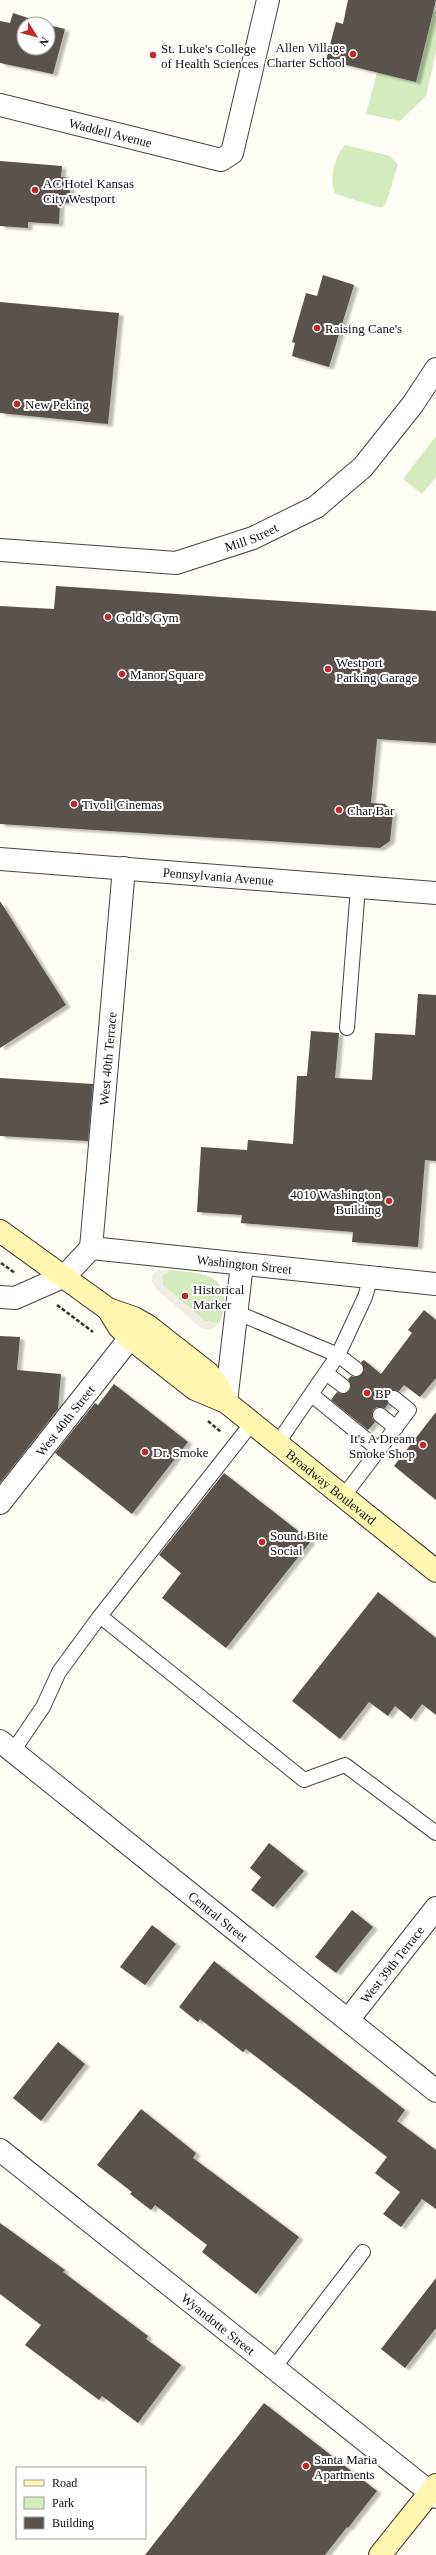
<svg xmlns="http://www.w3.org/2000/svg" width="436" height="2555" font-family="'Times New Roman',serif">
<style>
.green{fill:#d5ebbd}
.plaza{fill:#f1ede2}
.building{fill:#5a524d;filter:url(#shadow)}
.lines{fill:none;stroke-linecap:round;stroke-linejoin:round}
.lane-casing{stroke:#444;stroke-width:16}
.street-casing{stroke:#444;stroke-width:24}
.secondary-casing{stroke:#333;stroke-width:24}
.path{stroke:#333;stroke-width:2.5;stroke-dasharray:4 2;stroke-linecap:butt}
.lane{stroke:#fff;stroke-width:14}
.street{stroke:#fff;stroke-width:22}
.secondary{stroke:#fff6b0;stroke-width:22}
.poi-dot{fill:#c4262e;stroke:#fff;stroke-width:1.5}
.labels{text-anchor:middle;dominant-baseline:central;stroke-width:4;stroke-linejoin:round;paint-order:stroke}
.poi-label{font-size:13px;fill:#111;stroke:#fff;text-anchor:start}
.street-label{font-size:13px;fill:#111;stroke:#fff}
</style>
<defs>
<filter id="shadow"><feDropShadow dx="4.5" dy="2.5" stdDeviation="1" flood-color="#0004"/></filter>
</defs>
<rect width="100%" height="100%" fill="#fffdf5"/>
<path class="green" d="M 428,11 L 436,12 L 436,52 L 426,96 L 400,121 L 366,114 L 377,72 Z
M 345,145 L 390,156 L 398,164 L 386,204 L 381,208 L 335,194 C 329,179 334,157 345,145 Z
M 436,436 L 436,477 L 422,494 L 403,479 Z
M 170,1270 C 193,1273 226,1271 224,1302 C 223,1310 223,1317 219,1323 L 205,1321 L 163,1285 L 162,1276 Z"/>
<path class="plaza" d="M 157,1270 L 170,1270 L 162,1276 L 163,1285 L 205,1321 L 219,1323 L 217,1326 L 210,1330 L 201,1328 L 157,1290 L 151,1280 L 153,1274 Z"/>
<path class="building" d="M 348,0 L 436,0 L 416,82 L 326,60 L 336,22 L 343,24 Z
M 13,13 L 46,24 L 24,24 L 24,48 L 48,48 L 48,25 L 65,29 L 53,74 L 0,63 L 0,21 L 10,23 Z
M 0,161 L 62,166 L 61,177 L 71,178 L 69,203 L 60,202 L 59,224 L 28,222 L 28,228 L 0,226 Z
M 323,275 L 354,285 L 329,367 L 292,356 L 295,343 L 292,342 L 306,293 L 317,296 Z
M 0,302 L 119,313 L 108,424 L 0,413 Z
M 56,586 L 436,611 L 436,743 L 377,739 L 371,803 L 385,804 L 393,813 L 390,841 L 380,848 L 0,824 L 0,606 L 54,609 Z
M 0,901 L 66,1005 L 0,1048 Z
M 418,994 L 436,995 L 436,1161 L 425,1160 L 418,1247 L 352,1242 L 353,1232 L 241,1223 L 242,1215 L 197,1212 L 201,1147 L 247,1150 L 248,1140 L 293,1144 L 297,1076 L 307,1076 L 311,1031 L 339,1033 L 335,1078 L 372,1080 L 375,1033 L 415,1035 Z
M 0,1078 L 93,1084 L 88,1141 L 0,1136 Z
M 424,1310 L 436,1320 L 436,1378 L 420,1397 L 404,1385 L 399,1391 L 395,1390 L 388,1392 L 386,1397 L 388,1404 L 385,1408 L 377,1407 L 373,1410 L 372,1418 L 375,1422 L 368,1430 L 331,1400 L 337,1392 L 342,1394 L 349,1391 L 351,1387 L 348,1379 L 351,1376 L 355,1377 L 362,1374 L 364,1370 L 361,1362 L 364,1360 L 381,1374 L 412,1333 L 408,1330 Z
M 0,1336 L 20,1337 L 17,1370 L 61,1374 L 58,1409 L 0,1483 Z
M 114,1384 L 188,1442 L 132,1514 L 55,1453 L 95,1403 L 98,1405 Z
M 436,1412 L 436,1500 L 394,1466 Z
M 224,1473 L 311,1541 L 226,1648 L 162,1598 L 181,1573 L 159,1555 Z
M 378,1592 L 436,1638 L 436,1715 L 422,1704 L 411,1719 L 395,1706 L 388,1716 L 369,1702 L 340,1739 L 292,1701 Z
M 269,1843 L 304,1871 L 273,1907 L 251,1890 L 261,1877 L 250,1868 Z
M 352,1910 L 373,1927 L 336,1973 L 315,1957 Z
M 152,1925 L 176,1944 L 145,1985 L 120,1967 Z
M 214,1961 L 405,2110 L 397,2121 L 436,2150 L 436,2209 L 422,2199 L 401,2227 L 383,2214 L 400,2192 L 375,2173 L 387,2157 L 246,2049 L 243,2052 L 200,2019 L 198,2022 L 179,2007 Z
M 58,2042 L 85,2064 L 41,2121 L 13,2098 Z
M 141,2109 L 196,2153 L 193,2158 L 299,2237 L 256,2294 L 202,2252 L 207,2245 L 155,2205 L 151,2210 L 130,2194 L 132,2192 L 97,2165 Z
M 0,2223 L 65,2270 L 63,2272 L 148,2336 L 146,2339 L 181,2365 L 138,2423 L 102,2396 L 99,2400 L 25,2345 L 41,2325 L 0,2294 Z
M 436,2278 L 436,2328 L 405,2368 L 381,2349 Z
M 264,2403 L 377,2491 L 348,2528 L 347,2527 L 325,2555 L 145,2555 Z"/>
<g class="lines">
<defs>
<path id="lane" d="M 347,1028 L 358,887
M 238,1313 L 338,1355 L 365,1297 L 371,1277
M 326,1373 L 343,1386
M 312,1395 L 379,1450
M 380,1415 L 396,1428
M 277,1444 L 338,1355 L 356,1369
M 343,1497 L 409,1410 L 394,1398
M 100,1616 L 304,1780 L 345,1765 L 436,1833
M 13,1751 L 43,1707 L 59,1672 L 100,1616 L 252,1423
M 273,2369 L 363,2252"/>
<g id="street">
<path id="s1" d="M 0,105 L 221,160 L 232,153 L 233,149 L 268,0"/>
<path id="s2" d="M 0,550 L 176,563 L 253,538 L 316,507 L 363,467 L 413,404 L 436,369"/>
<path id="s3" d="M 0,859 L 436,893"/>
<path id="s4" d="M 91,1248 L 124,868"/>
<path id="s5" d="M 0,1297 L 15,1298 L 65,1276 L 91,1248 L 436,1284"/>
<path d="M 226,1402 L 242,1264"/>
<path id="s6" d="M 0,1503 L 130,1338"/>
<path id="s7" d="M 0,1741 L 436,2091"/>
<path id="s8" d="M 348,2020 L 436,1908"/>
<path id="s9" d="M 0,2150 L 436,2497"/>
</g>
<g id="secondary">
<path d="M 0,1231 L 108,1309 L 134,1318 L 148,1326 L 208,1373 L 217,1384 L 226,1402"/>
<path id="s10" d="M 108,1309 L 119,1327 L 130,1338 L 195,1389 L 226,1402 L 436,1571"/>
<path d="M 380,2555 L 436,2485"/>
</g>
</defs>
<use href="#lane" class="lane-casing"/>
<use href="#street" class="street-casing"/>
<use href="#secondary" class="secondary-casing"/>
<path class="path" d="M 1,1263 L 15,1273
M 57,1305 L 93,1332
M 208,1421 L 221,1432"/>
<use href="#lane" class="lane"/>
<use href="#street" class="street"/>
<use href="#secondary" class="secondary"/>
</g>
<g class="poi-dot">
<circle cx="353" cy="54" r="4"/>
<circle cx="153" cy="55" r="4"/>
<circle cx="35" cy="190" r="4"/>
<circle cx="317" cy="328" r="4"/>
<circle cx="17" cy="404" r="4"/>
<circle cx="108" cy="617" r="4"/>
<circle cx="328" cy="669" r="4"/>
<circle cx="122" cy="674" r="4"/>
<circle cx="74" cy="804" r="4"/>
<circle cx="339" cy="810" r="4"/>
<circle cx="389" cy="1201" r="4"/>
<circle cx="185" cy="1296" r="4"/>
<circle cx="367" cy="1393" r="4"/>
<circle cx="423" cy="1445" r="4"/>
<circle cx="145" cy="1452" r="4"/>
<circle cx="262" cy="1542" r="4"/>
<circle cx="306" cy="2466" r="4"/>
</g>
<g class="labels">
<g class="poi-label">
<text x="345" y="47" text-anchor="end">Allen Village<tspan x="345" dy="15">Charter School</tspan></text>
<text x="161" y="48">St. Luke's College<tspan x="161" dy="15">of Health Sciences</tspan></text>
<text x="43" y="183">AC Hotel Kansas<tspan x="43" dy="15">City Westport</tspan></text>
<text x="325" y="328">Raising Cane's</text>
<text x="25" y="404">New Peking</text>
<text x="116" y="617">Gold's Gym</text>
<text x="336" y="662">Westport<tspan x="336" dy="15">Parking Garage</tspan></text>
<text x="130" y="674">Manor Square</text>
<text x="82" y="804">Tivoli Cinemas</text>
<text x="347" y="810">Char Bar</text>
<text x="381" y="1194" text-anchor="end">4010 Washington<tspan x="381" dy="15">Building</tspan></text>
<text x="193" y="1289">Historical<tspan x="193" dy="15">Marker</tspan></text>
<text x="375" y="1393">BP</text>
<text x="415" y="1438" text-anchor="end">It's A Dream<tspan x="415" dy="15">Smoke Shop</tspan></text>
<text x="153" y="1452">Dr. Smoke</text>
<text x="270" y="1535">Sound Bite<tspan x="270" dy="15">Social</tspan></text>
<text x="314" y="2459">Santa Maria<tspan x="314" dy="15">Apartments</tspan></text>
</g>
<g class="street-label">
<text stroke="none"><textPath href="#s1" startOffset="114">Waddell Avenue</textPath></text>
<text stroke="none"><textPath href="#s2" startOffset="256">Mill Street</textPath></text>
<text stroke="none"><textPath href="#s3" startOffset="219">Pennsylvania Avenue</textPath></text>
<text stroke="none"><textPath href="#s4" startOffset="190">West 40th Terrace</textPath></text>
<text stroke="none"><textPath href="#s5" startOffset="262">Washington Street</textPath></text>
<text stroke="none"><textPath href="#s6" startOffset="105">West 40th Street</textPath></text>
<text stroke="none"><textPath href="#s10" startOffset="288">Broadway Boulevard</textPath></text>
<text stroke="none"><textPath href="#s7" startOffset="280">Central Street</textPath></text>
<text stroke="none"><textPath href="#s8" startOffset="71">West 39th Terrace</textPath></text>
<text stroke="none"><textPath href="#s9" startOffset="279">Wyandotte Street</textPath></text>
</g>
</g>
<rect x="16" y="2467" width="130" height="72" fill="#ffffff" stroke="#a0a0a0"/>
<rect x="24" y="2480" width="20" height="6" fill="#fff6b0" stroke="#a0a0a0"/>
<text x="52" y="2487" font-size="12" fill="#111111">Road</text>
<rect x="24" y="2497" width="20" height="12" fill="#d5ebbd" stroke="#a0a0a0"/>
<text x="52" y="2507" font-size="12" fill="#111111">Park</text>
<rect x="24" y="2517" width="20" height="12" fill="#5a524d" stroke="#a0a0a0"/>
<text x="52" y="2527" font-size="12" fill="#111111">Building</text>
<g transform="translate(36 36) rotate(126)"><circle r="19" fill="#ffffff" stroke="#a0a0a0"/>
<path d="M0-3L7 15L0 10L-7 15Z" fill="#c4262e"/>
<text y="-6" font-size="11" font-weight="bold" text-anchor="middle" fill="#111111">N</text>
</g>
</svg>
